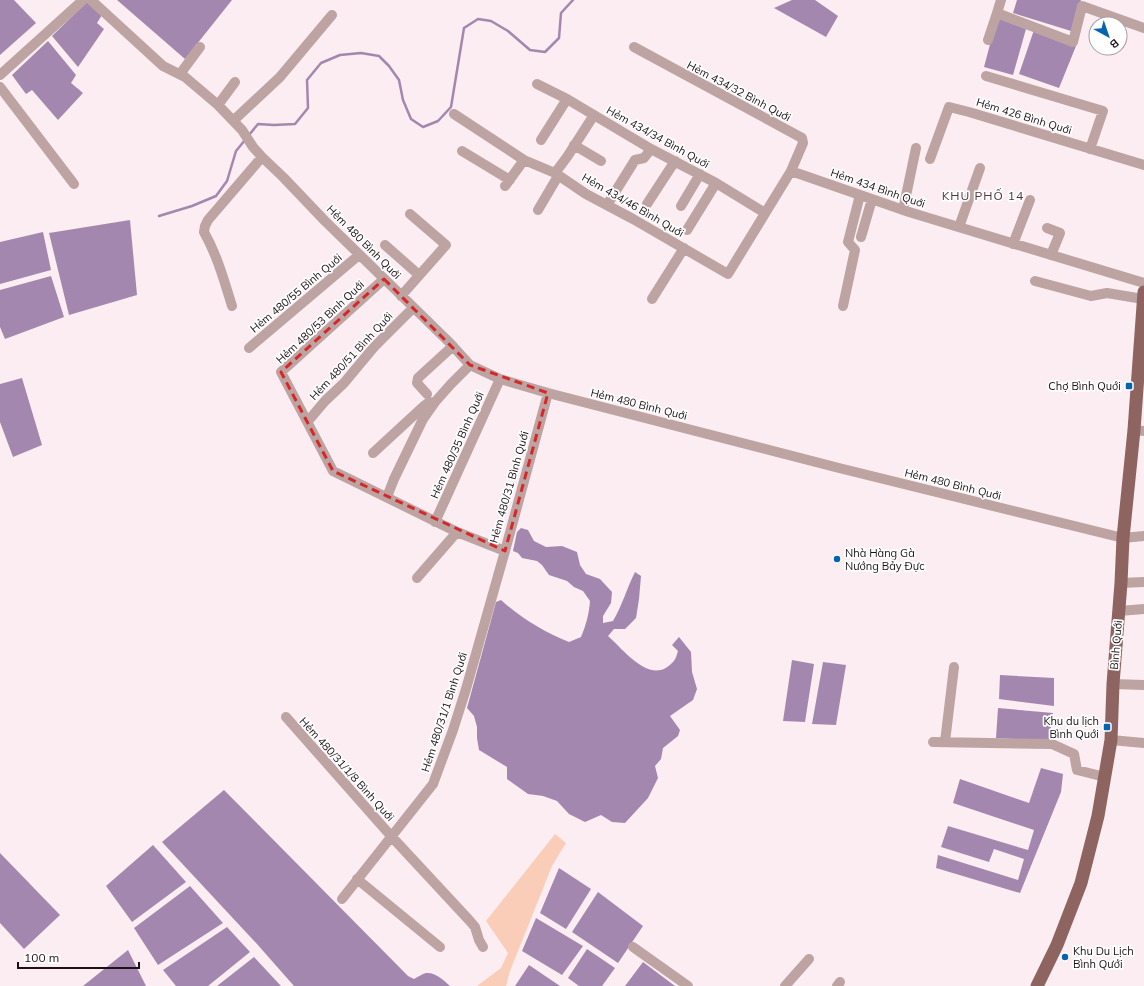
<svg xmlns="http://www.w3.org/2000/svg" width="1144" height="986" font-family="Mulish,sans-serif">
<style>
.green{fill:#facdb9}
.water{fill:#a487ae}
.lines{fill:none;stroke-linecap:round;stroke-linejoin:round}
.stream{stroke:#a487ae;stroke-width:2.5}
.minor{stroke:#bda4a2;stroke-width:10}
.major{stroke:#8e6461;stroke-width:13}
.marked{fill:none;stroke:#d62828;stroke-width:3;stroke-dasharray:8 5;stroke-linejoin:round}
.poi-dot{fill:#0364b1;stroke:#fff;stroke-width:1.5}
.labels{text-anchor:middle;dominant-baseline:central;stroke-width:3.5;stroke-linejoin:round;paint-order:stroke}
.street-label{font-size:11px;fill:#1c1114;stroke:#fff}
.poi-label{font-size:11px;fill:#1c1114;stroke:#fff;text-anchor:end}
.neighbourhood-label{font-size:12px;letter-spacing:1px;fill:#4d333a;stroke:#fff}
</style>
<rect width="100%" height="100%" fill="#fbedf1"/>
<path class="green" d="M 555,834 L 566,843 L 552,866 L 510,971 L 506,986 L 477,986 L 501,968 L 508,953 L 486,921 Z"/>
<path class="water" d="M 0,0 L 14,0 L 36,23 L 0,55 Z
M 117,0 L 232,0 L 185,59 Z
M 792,0 L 815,0 L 838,16 L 826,37 L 774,8 Z
M 1017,0 L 1081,0 L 1071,31 L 1013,13 Z
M 88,1 L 102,15 L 97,23 L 104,29 L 78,67 L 52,36 Z
M 997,18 L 1026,29 L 1013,75 L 984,67 Z
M 1034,30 L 1076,46 L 1059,88 L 1019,74 Z
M 48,41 L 76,75 L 71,83 L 83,93 L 58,120 L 32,90 L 26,94 L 12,75 Z
M 130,220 L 137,295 L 69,315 L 49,233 Z
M 43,232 L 51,270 L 0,284 L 0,242 Z
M 51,276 L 64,317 L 5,339 L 0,327 L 0,290 Z
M 22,378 L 42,445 L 13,457 L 0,422 L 0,384 Z
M 521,528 L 528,530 L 534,541 L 546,547 L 562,546 L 577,552 L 580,565 L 586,574 L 600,579 L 612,592 L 611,603 L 603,616 L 603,623 L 613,621 C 622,606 627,588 635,572 L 641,576 L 639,599 L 636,618 L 625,629 L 614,629 L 608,636 C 624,650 651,687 673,662 C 676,659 677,654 678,651 L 672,645 L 679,637 L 691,652 L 692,672 L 697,689 L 693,700 L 670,716 L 680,730 L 678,736 L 663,748 L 661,759 L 655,766 L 658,778 L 648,798 L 625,823 L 612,822 L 601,815 L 585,822 L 569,814 L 557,801 L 543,796 L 528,794 L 507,779 L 507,767 L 479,750 L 477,738 L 477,727 L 474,716 L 467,708 L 496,602 L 501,600 C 521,618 544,632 569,642 L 581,637 C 586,625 589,614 590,601 L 583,591 L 574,587 L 567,581 L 549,575 L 542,565 L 537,561 L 522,558 L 518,553 L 513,551 L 517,532 Z
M 792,660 L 814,664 L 805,722 L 783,721 Z
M 823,662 L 846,665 L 836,725 L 812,724 Z
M 1000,675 L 1054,678 L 1054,706 L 999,699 Z
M 998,708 L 1053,713 L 1049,741 L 996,738 Z
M 1041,768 L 1063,774 L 1061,792 L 1020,893 L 936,868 L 938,855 L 1018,880 L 1024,859 L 994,849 L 989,862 L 941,847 L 948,826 L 1028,850 L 1034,830 L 953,803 L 960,779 L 1029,803 Z
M 224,790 L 408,976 L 414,979 C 418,977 422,974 426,973 C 435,972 444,980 450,986 L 294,986 L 257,944 L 162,842 Z
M 153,845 L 186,882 L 132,922 L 106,886 Z
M 0,853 L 60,915 L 24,949 L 0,923 Z
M 559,868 L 591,889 L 566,929 L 540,913 Z
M 190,886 L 223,923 L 158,965 L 134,928 Z
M 598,892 L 643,926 L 618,963 L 572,932 Z
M 536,918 L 583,946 L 562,975 L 522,951 Z
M 227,927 L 250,952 L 208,986 L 176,986 L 163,970 Z
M 587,949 L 615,968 L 602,986 L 579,986 L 568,978 Z
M 128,950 L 146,986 L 83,986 Z
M 254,957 L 281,986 L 217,986 Z
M 643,962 L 675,986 L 625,986 Z
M 529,965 L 560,986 L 515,986 Z"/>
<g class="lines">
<path class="stream" d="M 249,135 L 258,124 L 274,125 L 295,124 L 308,108 L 307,80 L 321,63 L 340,55 L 361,53 L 379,56 L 389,66 L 399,80 L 403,100 L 411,119 L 423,127 L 438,121 L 451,107 L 464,28 L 478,19 L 491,21 L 508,31 L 530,50 L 545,52 L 559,38 L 561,13 L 573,0
M 159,216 L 192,206 L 216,196 L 227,181 L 236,151 L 245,140"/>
<path class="minor" d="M 91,0 L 163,66 L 185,77 L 218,105 L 242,130 L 253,147 L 262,157 L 283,177 L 325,221 L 450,343 L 470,365 L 500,379 L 548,393 L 839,468 L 1123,538 L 1144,536
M 1001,0 L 997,13 L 1073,42 L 1082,6 L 1144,28
M 988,40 L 997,13
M 634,47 L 802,138 L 803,143 L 791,171
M 180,74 L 200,47
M 0,75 L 83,0
M 986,76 L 1103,111 L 1090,149
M 537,84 L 567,99 L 651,149 L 716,183 L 765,213
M 0,87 L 74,184
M 218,105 L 235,82
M 454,114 L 524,160 L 555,173 L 586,194 L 633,219 L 728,274 L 791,171 L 909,212 L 1144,283
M 234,120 L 280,77 L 332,15
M 541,140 L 567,99
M 574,145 L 601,161
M 462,151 L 510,180
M 930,159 L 949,107 L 969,112 L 1144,165
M 555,173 L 567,157 L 594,115
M 505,186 L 524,160
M 647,204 L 675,161
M 607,205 L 635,160 L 644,158 L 651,149
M 681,206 L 700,174
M 538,210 L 558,176
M 903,210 L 916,148
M 959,227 L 980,168
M 1047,228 L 1060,233 L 1051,255
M 687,230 L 716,183
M 861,237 L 872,199
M 1013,244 L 1030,200
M 385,245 L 419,275
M 384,279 L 281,372 L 333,471 L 457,532
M 1035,281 L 1091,296 L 1107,293 L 1143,299
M 401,296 L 446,245 L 410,214
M 652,299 L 684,248
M 232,306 C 224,280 217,255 204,232 L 205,226 L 208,220 L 262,157
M 843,306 L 855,250 L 848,242 L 860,195
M 249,348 L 359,255
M 427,394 L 417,383 L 418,378 L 453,346
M 308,421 L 325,401 L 344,383 L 374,347 L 413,308
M 1134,430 L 1144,431
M 373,453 L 424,406 L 428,403 L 435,402
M 387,497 L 394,479 L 423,419 L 435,402 L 451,384 L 470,365
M 435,522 L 500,379
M 417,578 L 457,532 L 505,551 L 548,393
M 1121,583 L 1144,582
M 1119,611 L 1144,609
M 1113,684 L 1144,685
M 286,717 L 391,836 L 469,920 L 475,927 L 479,940 L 483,947
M 1111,740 L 1144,743
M 933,742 L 1052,744 L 1074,754 L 1077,770 L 1105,777
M 945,742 L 954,667
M 357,879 L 440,947
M 342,899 L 433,784 L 453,730 L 466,689 L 505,551
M 633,947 L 688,986
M 785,986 L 809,959
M 837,986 L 840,982"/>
<path class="major" d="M 1037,986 L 1057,945 L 1081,883 L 1098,816 L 1111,740 L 1113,684 L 1121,583 L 1123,538 L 1134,430 L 1144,292"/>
</g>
<path class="marked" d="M 384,279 L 470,365 L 548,393 L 505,551 L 333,471 L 281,372 Z"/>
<g class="poi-dot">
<rect x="1125" y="382" width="8" height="8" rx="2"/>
<circle cx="837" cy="559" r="4"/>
<rect x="1103" y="723" width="8" height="8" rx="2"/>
<circle cx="1065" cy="957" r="4"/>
</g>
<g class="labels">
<g class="street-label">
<text transform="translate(739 91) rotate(28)">Hẻm 434/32 Bình Quới</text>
<text transform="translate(1024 116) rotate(17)">Hẻm 426 Bình Quới</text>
<text transform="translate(658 137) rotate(29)">Hẻm 434/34 Bình Quới</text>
<text transform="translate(878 188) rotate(19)">Hẻm 434 Bình Quới</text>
<text transform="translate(633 205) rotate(30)">Hẻm 434/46 Bình Quới</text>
<text transform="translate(364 242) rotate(45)">Hẻm 480 Bình Quới</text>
<text transform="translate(296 293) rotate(-40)">Hẻm 480/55 Bình Quới</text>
<text transform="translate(320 322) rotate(-43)">Hẻm 480/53 Bình Quới</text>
<text transform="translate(351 356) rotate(-47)">Hẻm 480/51 Bình Quới</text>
<text transform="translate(639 404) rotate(14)">Hẻm 480 Bình Quới</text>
<text transform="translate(457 445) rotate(-66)">Hẻm 480/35 Bình Quới</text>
<text transform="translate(953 484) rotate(14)">Hẻm 480 Bình Quới</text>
<text transform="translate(509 487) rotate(-74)">Hẻm 480/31 Bình Quới</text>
<text transform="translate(1116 645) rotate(-85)">Bình Quới</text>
<text transform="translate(444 712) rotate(-72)">Hẻm 480/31/1 Bình Quới</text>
<text transform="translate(347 769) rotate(48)">Hẻm 480/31/1/8 Bình Quới</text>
</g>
<g class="poi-label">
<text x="1121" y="386">Chợ Bình Quới</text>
<text x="845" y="553" text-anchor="start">Nhà Hàng Gà<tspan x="845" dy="13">Nướng Bảy Đực</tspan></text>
<text x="1099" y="721">Khu du lịch<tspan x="1099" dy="13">Bình Quới</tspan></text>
<text x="1073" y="951" text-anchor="start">Khu Du Lịch<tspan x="1073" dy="13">Bình Qưới</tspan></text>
</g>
<g class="neighbourhood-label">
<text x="983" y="195">KHU PHỐ 14</text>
</g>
</g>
<g transform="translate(1108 36) rotate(140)"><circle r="19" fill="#ffffff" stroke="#a4a0a1"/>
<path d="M0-3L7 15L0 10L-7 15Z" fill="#0364b1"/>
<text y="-6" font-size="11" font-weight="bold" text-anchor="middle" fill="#1c1114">B</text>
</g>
<path d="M18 962v6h121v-6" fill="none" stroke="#1c1114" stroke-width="2"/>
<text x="24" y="962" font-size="12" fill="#1c1114" stroke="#ffffff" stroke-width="3" paint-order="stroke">100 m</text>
</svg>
